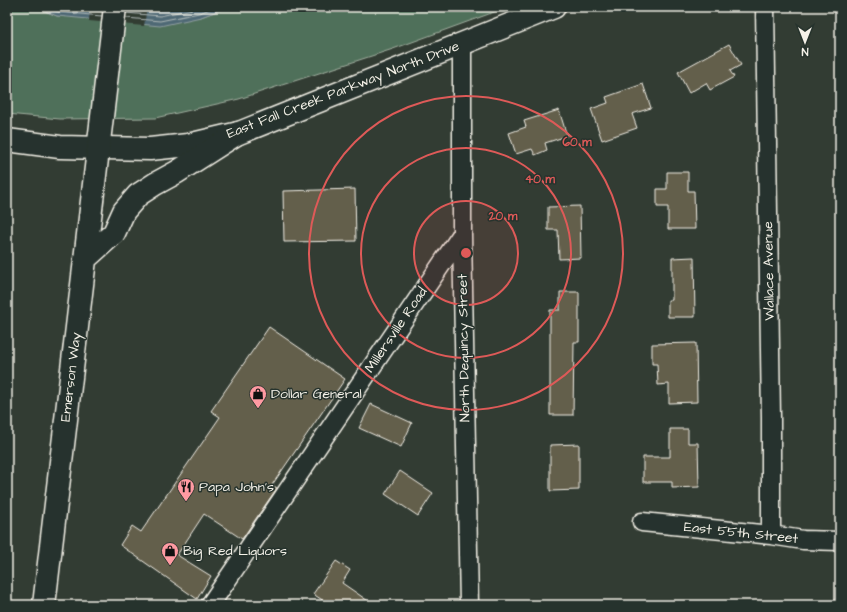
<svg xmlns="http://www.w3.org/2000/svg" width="847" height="612" font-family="'Architects Daughter',sans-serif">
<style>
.green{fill:#4f705a;stroke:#a2b0a1}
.water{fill:#4f6974;stroke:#919fa2}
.pier{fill:#323c33}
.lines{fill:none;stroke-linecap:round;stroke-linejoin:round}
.shore{stroke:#b2bbba;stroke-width:1}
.building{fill:#645e4c;stroke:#f4f1e8}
.street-casing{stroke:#f4f1e8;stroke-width:21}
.secondary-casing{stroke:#f4f1e8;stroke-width:25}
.primary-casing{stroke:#f4f1e8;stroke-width:25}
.street{stroke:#26332d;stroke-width:18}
.secondary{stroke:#26332d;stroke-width:22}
.primary{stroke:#26332d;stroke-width:22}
.ring{fill:none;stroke:#de5a58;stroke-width:2}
.labels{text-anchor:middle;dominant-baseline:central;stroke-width:3;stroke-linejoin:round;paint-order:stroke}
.street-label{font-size:14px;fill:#f4f1e8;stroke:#26332d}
.poi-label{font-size:14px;fill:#f4f1e8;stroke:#26332d;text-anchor:start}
.centre{fill:#de5a58;stroke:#26332d;stroke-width:2}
.ring-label{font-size:12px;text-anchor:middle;font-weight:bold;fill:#de5a58;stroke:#26332d;stroke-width:3;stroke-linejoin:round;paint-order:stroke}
</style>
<rect width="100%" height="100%" fill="#323c33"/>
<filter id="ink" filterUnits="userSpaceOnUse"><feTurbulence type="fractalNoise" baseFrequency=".025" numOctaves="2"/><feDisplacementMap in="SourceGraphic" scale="8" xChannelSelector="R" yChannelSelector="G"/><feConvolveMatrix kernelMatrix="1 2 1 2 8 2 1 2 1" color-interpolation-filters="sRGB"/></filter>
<g filter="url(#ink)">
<path class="green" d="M 7,7 L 35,7 L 57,16 L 201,17 L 228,7 L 508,7 L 393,49 L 239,99 L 155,118 L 60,119 L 7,114 Z"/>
<path class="water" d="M 35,7 L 228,7 L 201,17 L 160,26 L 57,16 Z"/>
<path class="pier" d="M 90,7 L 147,7 L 144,26 L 89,21 Z"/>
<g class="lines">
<path class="shore" d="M 46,7 L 58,12 L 102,16
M 61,7 L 102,11
M 127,7 L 159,10 L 176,7
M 126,13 L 160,16 L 202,7
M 126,18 L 160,21 L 199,13 L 216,7"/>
</g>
<path class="building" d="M 729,44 L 741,65 L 730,71 L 734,77 L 710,90 L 706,83 L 689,93 L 678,72 Z
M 643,84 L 651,108 L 632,114 L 637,128 L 602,140 L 591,109 L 608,103 L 606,97 Z
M 559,110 L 567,136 L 545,143 L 547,150 L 535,155 L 532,149 L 516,154 L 509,133 L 526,127 L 524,121 Z
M 667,172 L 688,172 L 688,191 L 694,191 L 695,229 L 668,229 L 668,207 L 657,207 L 657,189 L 667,189 Z
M 355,189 L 356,241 L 284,242 L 283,191 Z
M 580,206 L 581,258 L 559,259 L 558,230 L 548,230 L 548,207 Z
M 694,257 L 695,317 L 668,317 L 668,300 L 672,300 L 672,258 Z
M 560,292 L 579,292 L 579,342 L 574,342 L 573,415 L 550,415 L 550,310 L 560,310 Z
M 269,327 L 345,379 L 272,485 L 277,488 L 242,539 L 204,514 L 177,555 L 211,576 L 197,599 L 120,545 L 132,526 L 141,532 L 220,417 L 211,411 Z
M 696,343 L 697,402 L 669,403 L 669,384 L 658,385 L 657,364 L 652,364 L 652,344 Z
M 371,404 L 412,423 L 401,447 L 359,428 Z
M 670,429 L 688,429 L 688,443 L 698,443 L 699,487 L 672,488 L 672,482 L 643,482 L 643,457 L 670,457 Z
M 579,444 L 579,490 L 550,491 L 550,445 Z
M 400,471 L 433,493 L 418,516 L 385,494 Z
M 336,561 L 350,570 L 342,583 L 374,605 L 330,605 L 313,594 Z"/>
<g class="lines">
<defs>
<path id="street" d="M 765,7 L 771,418 L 771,535
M 462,44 L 462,234 L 469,605
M 642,522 L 771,535 L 803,540 L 840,541
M 210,605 L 462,234"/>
<path id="secondary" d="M 7,140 L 60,147 L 150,149 L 188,145 L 239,133 L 554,7"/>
<path id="primary" d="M 85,259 L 114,233 L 124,211 L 138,195 L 155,184 L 177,172 L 238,133
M 44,605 L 115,7"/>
</defs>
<use href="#street" class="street-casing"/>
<use href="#secondary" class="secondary-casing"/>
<use href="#primary" class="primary-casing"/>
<use href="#street" class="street"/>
<use href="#secondary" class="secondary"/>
<use href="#primary" class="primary"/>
</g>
</g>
<circle cx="466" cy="253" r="52" fill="#de5a58" fill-opacity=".12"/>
<g class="ring">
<circle cx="466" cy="253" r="52"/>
<circle cx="466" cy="253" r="105"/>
<circle cx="466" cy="253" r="157"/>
</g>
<defs>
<symbol id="shop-pin" viewBox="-11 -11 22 30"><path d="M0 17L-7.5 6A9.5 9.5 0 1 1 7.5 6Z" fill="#ff9aa2" stroke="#26332d"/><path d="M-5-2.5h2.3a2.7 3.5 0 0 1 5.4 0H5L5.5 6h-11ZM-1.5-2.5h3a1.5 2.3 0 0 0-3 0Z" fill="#111"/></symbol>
<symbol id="restaurant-pin" viewBox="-11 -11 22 30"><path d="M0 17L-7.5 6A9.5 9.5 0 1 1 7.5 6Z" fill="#ff9aa2" stroke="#26332d"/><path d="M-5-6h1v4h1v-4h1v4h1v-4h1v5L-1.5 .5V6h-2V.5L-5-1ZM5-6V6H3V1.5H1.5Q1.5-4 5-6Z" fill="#111"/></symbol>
</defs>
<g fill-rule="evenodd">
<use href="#shop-pin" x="248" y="384" width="20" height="27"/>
<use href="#restaurant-pin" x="176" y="477" width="20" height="27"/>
<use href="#shop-pin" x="160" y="541" width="20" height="27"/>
</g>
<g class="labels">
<g class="street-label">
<text transform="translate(343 90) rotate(-21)">East Fall Creek Parkway North Drive</text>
<text transform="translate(769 271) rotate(-91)">Wallace Avenue</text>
<text transform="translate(396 330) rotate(-56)">Millersville Road</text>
<text transform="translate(464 348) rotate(-91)">North Dequincy Street</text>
<text transform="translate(71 377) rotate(-83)">Emerson Way</text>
<text transform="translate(741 533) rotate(6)">East 55th Street</text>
</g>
<g class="poi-label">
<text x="271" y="394">Dollar General</text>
<text x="199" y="487">Papa John's</text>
<text x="183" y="551">Big Red Liquors</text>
</g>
</g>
<circle cx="466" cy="253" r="6" class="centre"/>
<g class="ring-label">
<text x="577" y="146">60 m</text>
<text x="540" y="183">40 m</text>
<text x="503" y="220">20 m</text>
</g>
<rect width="847" height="612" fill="none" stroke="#26332d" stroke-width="24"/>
<rect x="12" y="12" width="823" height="588" fill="none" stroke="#f4f1e8" stroke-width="1.5" filter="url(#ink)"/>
<g transform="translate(805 42) rotate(180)" stroke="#26332d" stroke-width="3" paint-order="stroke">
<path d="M0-3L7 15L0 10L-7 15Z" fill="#f4f1e8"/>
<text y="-6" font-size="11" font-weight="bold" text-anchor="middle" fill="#f4f1e8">N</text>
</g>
</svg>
